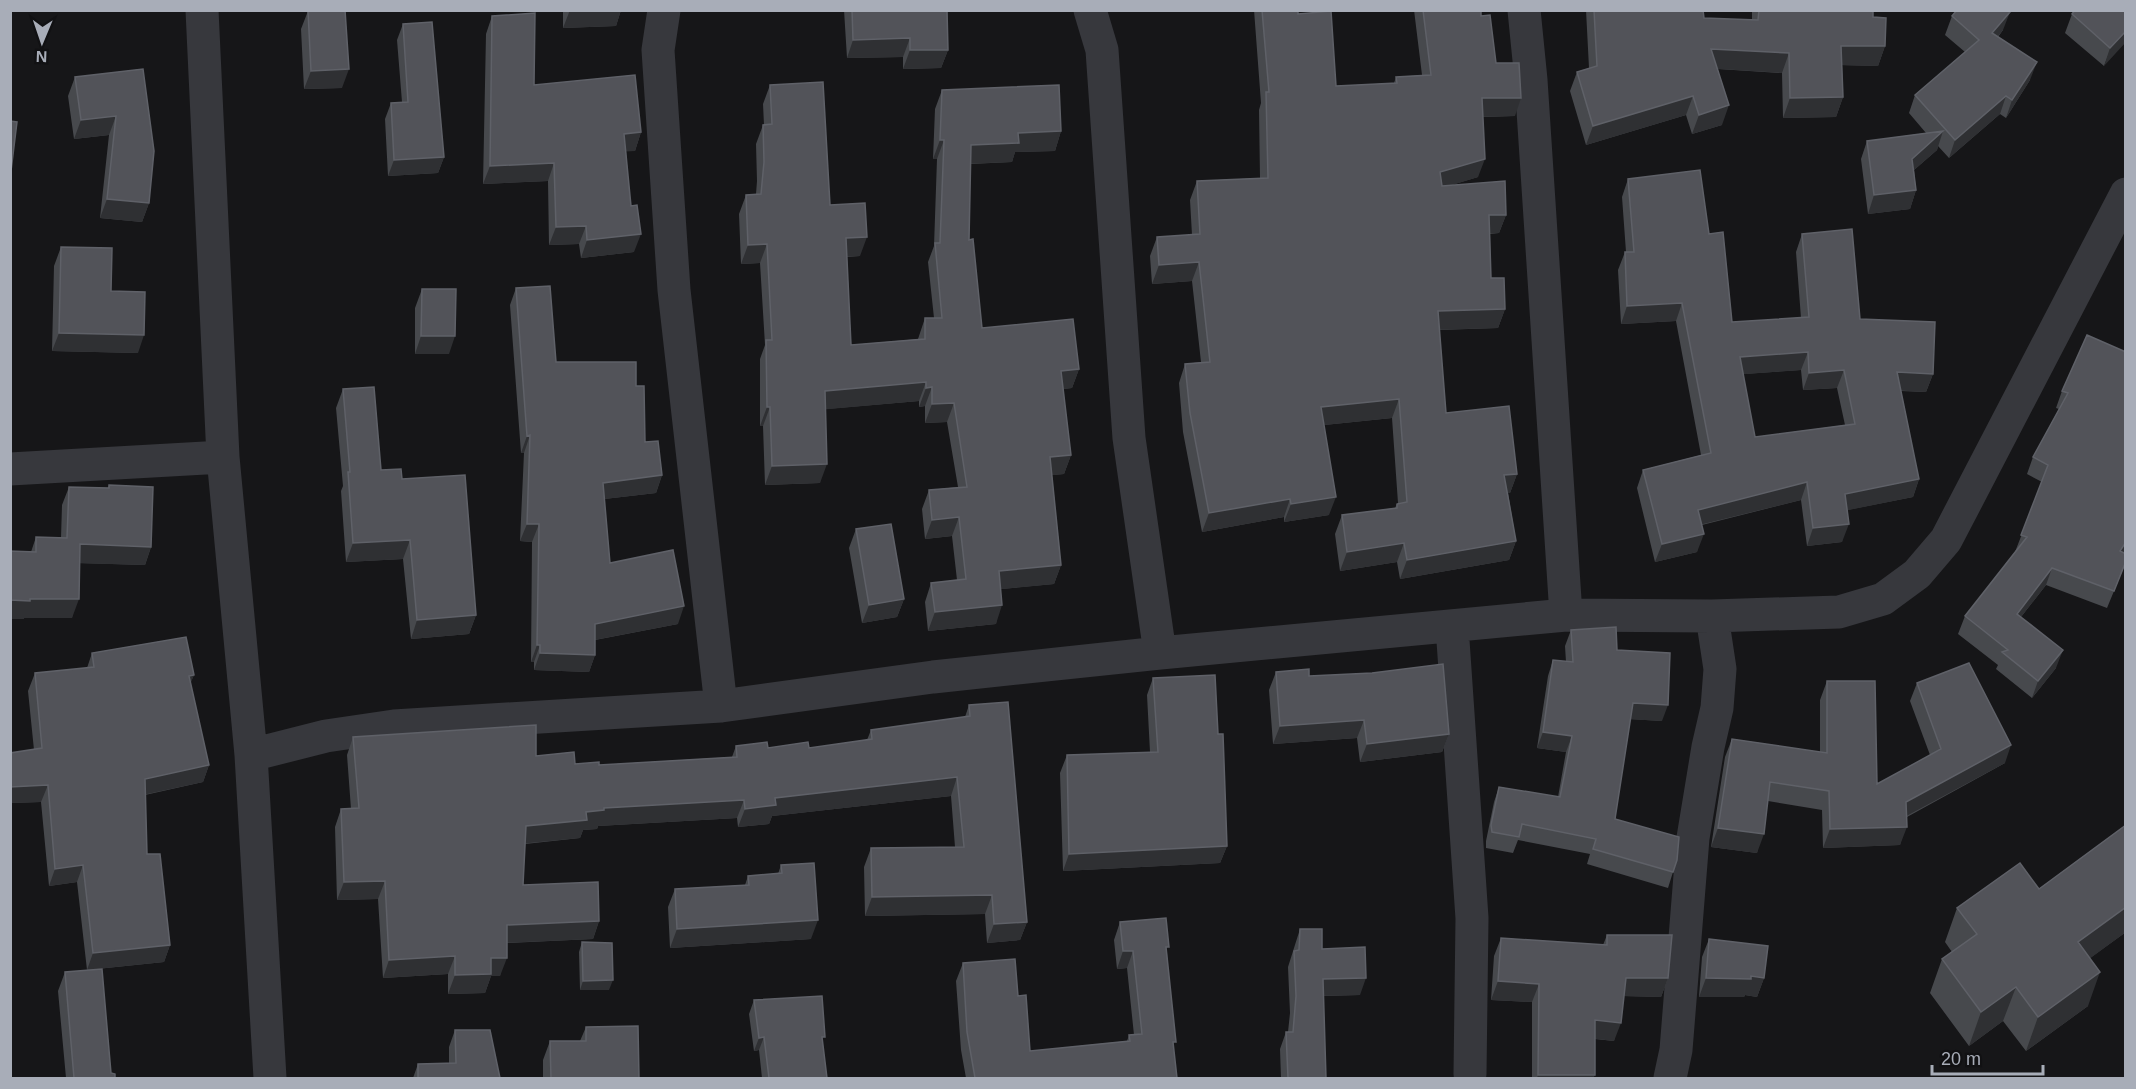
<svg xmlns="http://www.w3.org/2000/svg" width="2136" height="1089" font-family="Arial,sans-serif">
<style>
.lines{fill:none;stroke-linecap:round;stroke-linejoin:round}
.minor{stroke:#37383d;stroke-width:33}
.wall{fill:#47494d;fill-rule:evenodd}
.shaded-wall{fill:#2f3033}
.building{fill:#525359;stroke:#5f6168;stroke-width:1.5;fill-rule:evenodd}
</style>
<rect width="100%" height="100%" fill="#161618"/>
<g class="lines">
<path class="minor" d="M 202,10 L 223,457 L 251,755 L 270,1078
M 664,10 L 658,50 L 674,290 L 721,706
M 1090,10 L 1102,50 L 1129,438 L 1160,653
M 1524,10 L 1531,80 L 1566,615
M 10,469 L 223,457
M 1452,626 L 1472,918 L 1470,1074
M 251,755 L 326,736 L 394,726 L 721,706 L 933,677 L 1160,653 L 1566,615 L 1712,616 L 1839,612 L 1883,599 L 1917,574 L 1946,540 L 2126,194
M 1670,1078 L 1676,1050 L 1693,838 L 1708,747 L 1717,708 L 1720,669 L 1712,616"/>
</g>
<path class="wall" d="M 563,10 L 621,10 L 616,26 L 563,28 Z
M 844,10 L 947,10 L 948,50 L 941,68 L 903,69 L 903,57 L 847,58 Z
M 1254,10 L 1298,10 L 1298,14 L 1336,86 L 1394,83 L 1396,77 L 1422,75 L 1414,10 L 1481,10 L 1481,16 L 1496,63 L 1515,116 L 1483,117 L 1478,177 L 1451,185 L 1506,215 L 1499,233 L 1490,234 L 1491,278 L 1505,309 L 1498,328 L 1439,330 L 1446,413 L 1517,474 L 1510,493 L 1508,493 L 1516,541 L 1509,560 L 1400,579 L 1397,562 L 1340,571 L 1335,534 L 1342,515 L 1395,508 L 1397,504 L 1398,503 L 1392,418 L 1324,425 L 1329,515 L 1284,522 L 1284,517 L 1202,532 L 1183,432 L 1179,383 L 1185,364 L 1201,362 L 1192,281 L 1152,284 L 1150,256 L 1157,237 L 1192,235 L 1190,200 L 1197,181 L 1260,178 L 1259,110 L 1261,103 Z
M 1586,10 L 1703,10 L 1704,18 L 1752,20 L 1752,10 L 1873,10 L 1873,17 L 1885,46 L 1878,66 L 1842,65 L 1843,97 L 1836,117 L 1783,118 L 1782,73 L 1718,69 L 1722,125 L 1692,134 L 1686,115 L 1586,145 L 1570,91 L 1577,72 L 1589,68 Z
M 2126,10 L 2104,66 L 2065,33 L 2072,14 Z
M 308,11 L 342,88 L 304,89 L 301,29 Z
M 492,16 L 534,85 L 641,132 L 635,151 L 626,151 L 634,252 L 581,258 L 579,244 L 549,245 L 548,181 L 483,184 L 486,34 Z
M 1952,16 L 2003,30 L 1998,37 L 2030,80 L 2006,118 L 2000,114 L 1949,158 L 1938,146 L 1937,150 L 1914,170 L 1916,190 L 1910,209 L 1868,214 L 1861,159 L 1867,141 L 1926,133 L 1909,113 L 1915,95 L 1965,52 L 1945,35 Z
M 403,24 L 444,157 L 438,173 L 388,176 L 385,119 L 391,103 L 402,102 L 397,40 Z
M 143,69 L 149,203 L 142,222 L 100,218 L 109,135 L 74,139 L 68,96 L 75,77 Z
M 770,85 L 830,205 L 860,256 L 847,257 L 851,345 L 918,339 L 925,318 L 934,318 L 928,262 L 934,246 L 937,159 L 933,159 L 935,109 L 942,90 L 1061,131 L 1055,151 L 1015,152 L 1012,162 L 970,164 L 969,240 L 982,328 L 1079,369 L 1072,388 L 1063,389 L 1071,455 L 1064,474 L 1052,475 L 1061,565 L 1054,584 L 1001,589 L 996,624 L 928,631 L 925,602 L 931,583 L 957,580 L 952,536 L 925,539 L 922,509 L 929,490 L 958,487 L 947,422 L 925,423 L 925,406 L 919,407 L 919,401 L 826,409 L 820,483 L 765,485 L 763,426 L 760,426 L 760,359 L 765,345 L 760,263 L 741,264 L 739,214 L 746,195 L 756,194 L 757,181 L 756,144 L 763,125 L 764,125 L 763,104 Z
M 1628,179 L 1709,234 L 1732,322 L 1801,318 L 1796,252 L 1802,234 L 1860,319 L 1933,374 L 1926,392 L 1901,391 L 1919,479 L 1913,497 L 1847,510 L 1842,542 L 1807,546 L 1801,500 L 1702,525 L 1697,552 L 1655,562 L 1637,488 L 1643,470 L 1701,455 L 1676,321 L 1621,324 L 1618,270 L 1625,252 L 1626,252 L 1622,197 ZM 1801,370 L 1803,390 L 1837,388 L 1845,425 L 1755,437 L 1743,374 Z
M 61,247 L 111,291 L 138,353 L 52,351 L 54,266 Z
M 516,288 L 556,362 L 636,386 L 645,442 L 662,475 L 656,493 L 604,499 L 610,563 L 678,624 L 595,640 L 595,655 L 589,672 L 534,670 L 534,662 L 531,662 L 532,542 L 520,541 L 524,453 L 521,453 L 510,305 Z
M 422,289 L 449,354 L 415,354 L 415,308 Z
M 2126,352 L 2126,548 L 2123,553 L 2126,562 L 2107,608 L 2046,585 L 2021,617 L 2056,668 L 2032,698 L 1996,669 L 1998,665 L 1958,634 L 1965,616 L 2015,552 L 2042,482 L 2027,474 L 2033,457 L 2059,409 L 2056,408 L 2062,391 Z
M 343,389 L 381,470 L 402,479 L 476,615 L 469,634 L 411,639 L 403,559 L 346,562 L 341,491 L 343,486 L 336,408 Z
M 109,485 L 151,547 L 145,565 L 79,563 L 72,618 L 24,618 L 24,619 L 31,552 L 36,537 L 61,538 L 62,505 L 69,487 L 108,488 Z
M 856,529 L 904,599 L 897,617 L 862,623 L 849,548 Z
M 1571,630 L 1617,650 L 1662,721 L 1630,719 L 1615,819 L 1673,872 L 1668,888 L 1587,864 L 1590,854 L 1518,840 L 1513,853 L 1486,848 L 1486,841 L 1494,802 L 1499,787 L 1558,797 L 1566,752 L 1537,748 L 1548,676 L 1553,660 L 1566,662 L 1565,646 Z
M 92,653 L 194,675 L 190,683 L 209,765 L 203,782 L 145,795 L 147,854 L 170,945 L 164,962 L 87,970 L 77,882 L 49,886 L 41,802 L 10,803 L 10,753 L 34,750 L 28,691 L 35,673 L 87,668 Z
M 1276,672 L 1309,676 L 1449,734 L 1442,752 L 1360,762 L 1357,738 L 1273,744 L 1269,690 Z
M 1153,678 L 1218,734 L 1227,846 L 1220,863 L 1063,871 L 1060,773 L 1067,755 L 1150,752 L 1147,695 Z
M 1827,681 L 1877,784 L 1930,755 L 1910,701 L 1917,683 L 2005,763 L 1907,817 L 1900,845 L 1823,848 L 1822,810 L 1768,801 L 1757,853 L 1711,847 L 1725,757 L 1732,739 L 1820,752 L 1820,700 Z
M 969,705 L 1027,922 L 1020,940 L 987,943 L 985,914 L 865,916 L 864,867 L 871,848 L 955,847 L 951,796 L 772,816 L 769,824 L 738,827 L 737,818 L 598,826 L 597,829 L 583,830 L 580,838 L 525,844 L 523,885 L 599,921 L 593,939 L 507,943 L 500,976 L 491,976 L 485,993 L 448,994 L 448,974 L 383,978 L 378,899 L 337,900 L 335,827 L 341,809 L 351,809 L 347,755 L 353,737 L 536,756 L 575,764 L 599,765 L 732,757 L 736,746 L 768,748 L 809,748 L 867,740 L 871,730 L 965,717 Z
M 2126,825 L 2126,932 L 2090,958 L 2088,1006 L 2026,1051 L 2003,1021 L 1969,1046 L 1930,993 L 1942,959 L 1952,952 L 1945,942 L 1957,908 L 2039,889 Z
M 781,865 L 811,939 L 670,948 L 668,907 L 675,889 L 745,885 L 748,876 L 778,874 Z
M 1120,922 L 1167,953 L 1173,1050 L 1177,1078 L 966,1078 L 961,1050 L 956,981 L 963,963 L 1018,996 L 1030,1051 L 1127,1041 L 1129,1035 L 1134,1035 L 1127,968 L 1117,969 L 1114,940 Z
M 1300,929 L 1322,949 L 1360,995 L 1323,996 L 1326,1078 L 1281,1078 L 1280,1049 L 1286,1032 L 1288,1032 L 1290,1013 L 1288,967 Z
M 1607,935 L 1668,978 L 1661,997 L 1624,996 L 1614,1041 L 1595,1039 L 1595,1075 L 1593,1078 L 1532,1078 L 1532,1002 L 1491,1000 L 1494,956 L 1501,938 L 1603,945 Z
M 1709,939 L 1764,978 L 1757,997 L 1745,995 L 1744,997 L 1699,997 L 1702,957 Z
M 582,942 L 609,990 L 580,990 L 579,952 Z
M 65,972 L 111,1073 L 115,1078 L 66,1078 L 58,991 Z
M 754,1000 L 822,1043 L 827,1078 L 762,1078 L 759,1050 L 754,1051 L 749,1014 Z
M 586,1027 L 639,1078 L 543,1078 L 543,1060 L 550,1041 L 580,1041 Z
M 455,1030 L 500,1078 L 413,1078 L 418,1064 L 449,1064 L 449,1047 Z"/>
<path class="shaded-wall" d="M 570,10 L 621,10 L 616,26 L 563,28 Z
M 2010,12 L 2003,30 L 1985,52 L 1992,33 Z
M 2126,31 L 2126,42 L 2104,66 L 2110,48 Z
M 910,38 L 903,57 L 847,58 L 853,40 Z
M 1841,46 L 1885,46 L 1878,66 L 1834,65 Z
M 1711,49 L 1789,53 L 1782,73 L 1704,68 Z
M 910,50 L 948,50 L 941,68 L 903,69 Z
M 2037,62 L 2030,80 L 2006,118 L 2012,100 Z
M 349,69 L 342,88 L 304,89 L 311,71 Z
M 1693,96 L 1686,115 L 1586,145 L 1593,126 Z
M 2006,96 L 2000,114 L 1949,158 L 1955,140 Z
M 1843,97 L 1836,117 L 1783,118 L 1790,98 Z
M 1482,98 L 1521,98 L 1515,116 L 1475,117 Z
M 1729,105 L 1722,125 L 1692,134 L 1699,115 Z
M 116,116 L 109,135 L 74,139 L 81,120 Z
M 1061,131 L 1055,151 L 1015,152 L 1012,162 L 964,164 L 971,145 L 1018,133 Z
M 1943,131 L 1937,150 L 1906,177 L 1912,159 Z
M 641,132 L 635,151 L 617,152 L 624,134 Z
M 940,140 L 944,140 L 937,159 L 933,159 Z
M 444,157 L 438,173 L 388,176 L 394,160 Z
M 1485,159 L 1478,177 L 1433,191 L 1440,172 Z
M 554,163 L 548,181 L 483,184 L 490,166 Z
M 1916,190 L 1910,209 L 1868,214 L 1874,195 Z
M 107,199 L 149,203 L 142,222 L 100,218 Z
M 1489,215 L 1506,215 L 1499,233 L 1482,234 Z
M 586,226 L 579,244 L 549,245 L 556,227 Z
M 641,234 L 634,252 L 581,258 L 587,240 Z
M 867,237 L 860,256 L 839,257 L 846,238 Z
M 767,244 L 760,263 L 741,264 L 748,245 Z
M 1199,262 L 1192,281 L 1152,284 L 1159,265 Z
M 1682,303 L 1676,321 L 1621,324 L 1627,306 Z
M 1505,309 L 1498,328 L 1431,330 L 1438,311 Z
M 59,333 L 144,335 L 138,353 L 52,351 Z
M 421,336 L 455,336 L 449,354 L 415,354 Z
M 1808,352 L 1801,370 L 1733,375 L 1740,357 Z
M 1079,369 L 1072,388 L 1054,390 L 1061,371 Z
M 1844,370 L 1837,388 L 1803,390 L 1809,373 Z
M 1897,372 L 1933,374 L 1926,392 L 1890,390 Z
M 926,382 L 919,401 L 818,410 L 825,391 Z
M 932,387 L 925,406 L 919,407 L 926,388 Z
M 1399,399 L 1392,418 L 1315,426 L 1321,407 Z
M 954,403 L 947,422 L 925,423 L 932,404 Z
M 767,407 L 770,407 L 763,426 L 760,426 Z
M 530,435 L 524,453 L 521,453 L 527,436 Z
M 1071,455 L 1064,474 L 1043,476 L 1050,457 Z
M 827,464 L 820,483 L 765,485 L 772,466 Z
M 1517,474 L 1510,493 L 1497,494 L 1504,475 Z
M 662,475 L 656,493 L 596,500 L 603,483 Z
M 1919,479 L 1913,497 L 1839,512 L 1845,494 Z
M 1807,482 L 1801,500 L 1691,527 L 1698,510 Z
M 1336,497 L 1329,515 L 1284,522 L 1291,504 Z
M 1290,499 L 1284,517 L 1202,532 L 1209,513 Z
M 959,517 L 952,536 L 925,539 L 932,520 Z
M 527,524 L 539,524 L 532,542 L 520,541 Z
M 1849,524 L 1842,542 L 1807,546 L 1813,528 Z
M 1704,534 L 1697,552 L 1655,562 L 1662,544 Z
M 410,540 L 403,559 L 346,562 L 353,543 Z
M 1516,541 L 1509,560 L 1400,579 L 1407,560 Z
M 2126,542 L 2126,548 L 2114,569 L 2120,551 Z
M 1404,543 L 1397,562 L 1340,571 L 1347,552 Z
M 80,544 L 151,547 L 145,565 L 73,563 Z
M 1061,565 L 1054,584 L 992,590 L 999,571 Z
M 2052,568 L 2046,585 L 2010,631 L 2017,614 Z
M 30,599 L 79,599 L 72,618 L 24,618 L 24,619 L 10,619 L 10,600 Z
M 904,599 L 897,617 L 862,623 L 869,605 Z
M 1002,605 L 996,624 L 928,631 L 935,612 Z
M 684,606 L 678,624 L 589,641 L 595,624 Z
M 476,615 L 469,634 L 411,639 L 417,620 Z
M 537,645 L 540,645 L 534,662 L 531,662 Z
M 2063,650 L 2056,668 L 2032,698 L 2038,681 Z
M 540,653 L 595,655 L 589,672 L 534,670 Z
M 194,675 L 187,692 L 189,676 Z
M 1633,703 L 1668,705 L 1662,721 L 1627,719 Z
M 1364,720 L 1357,738 L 1273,744 L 1280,726 Z
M 1543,732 L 1572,736 L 1566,752 L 1537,748 Z
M 1449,734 L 1442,752 L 1360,762 L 1367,744 Z
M 2011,745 L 2005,763 L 1899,820 L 1906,802 Z
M 209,765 L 203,782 L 138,796 L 145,779 Z
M 957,777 L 951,796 L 772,816 L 769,824 L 738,827 L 745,809 L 775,798 Z
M 48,785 L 41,802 L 10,803 L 10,787 Z
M 744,800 L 737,818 L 598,826 L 597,829 L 583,830 L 580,838 L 519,844 L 526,826 L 604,808 Z
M 1907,827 L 1900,845 L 1823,848 L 1830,829 Z
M 1718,828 L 1764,834 L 1757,853 L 1711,847 Z
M 1227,846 L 1220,863 L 1063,871 L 1069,854 Z
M 83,865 L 77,882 L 49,886 L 55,869 Z
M 385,881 L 378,899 L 337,900 L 344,882 Z
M 992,895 L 985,914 L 865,916 L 872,897 Z
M 2126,907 L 2126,932 L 2066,976 L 2078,942 Z
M 818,920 L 811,939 L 670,948 L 677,929 Z
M 599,921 L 593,939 L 501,943 L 507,925 Z
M 1027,922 L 1020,940 L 987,943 L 994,924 Z
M 170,945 L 164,962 L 87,970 L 93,953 Z
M 1123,951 L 1133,951 L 1127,968 L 1117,969 Z
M 455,956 L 448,974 L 383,978 L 389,960 Z
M 491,958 L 507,958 L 500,976 L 491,976 L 485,993 L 448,994 L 455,975 Z
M 2100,972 L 2088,1006 L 2026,1051 L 2038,1017 Z
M 1751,976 L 1764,978 L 1757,997 L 1745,995 L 1744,997 L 1699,997 L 1706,978 Z
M 1366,978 L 1360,995 L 1317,996 L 1323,979 Z
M 1626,978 L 1668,978 L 1661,997 L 1620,996 Z
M 613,980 L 609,990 L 580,990 L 583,981 Z
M 1498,981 L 1539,984 L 1532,1002 L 1491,1000 Z
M 2016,987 L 2003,1021 L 1969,1046 L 1981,1012 Z
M 1595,1020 L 1621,1023 L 1614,1041 L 1589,1038 Z
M 764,1037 L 759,1050 L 754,1051 L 759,1038 Z
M 1538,1075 L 1595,1075 L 1593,1078 L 1537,1078 Z"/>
<path class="building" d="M 345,10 L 349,69 L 311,71 L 308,11 Z
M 852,10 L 947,10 L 948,50 L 910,50 L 910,38 L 853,40 Z
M 1262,10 L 1298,10 L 1298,14 L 1331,11 L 1336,86 L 1397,83 L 1396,77 L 1431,75 L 1423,10 L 1481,10 L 1481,16 L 1490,15 L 1496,63 L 1519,63 L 1521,98 L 1482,98 L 1485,159 L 1440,172 L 1442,186 L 1505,181 L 1506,215 L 1489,215 L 1491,278 L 1504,278 L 1505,309 L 1438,311 L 1446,413 L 1509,406 L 1517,474 L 1504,475 L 1516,541 L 1407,560 L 1404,543 L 1347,552 L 1342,515 L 1397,508 L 1397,504 L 1407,502 L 1399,399 L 1321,407 L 1336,497 L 1291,504 L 1290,499 L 1209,513 L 1190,413 L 1185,364 L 1210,362 L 1199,262 L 1159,265 L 1157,237 L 1200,234 L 1197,181 L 1268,178 L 1266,92 L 1269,92 Z
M 1594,10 L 1703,10 L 1704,18 L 1758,20 L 1759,10 L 1873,10 L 1873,17 L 1886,18 L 1885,46 L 1841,46 L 1843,97 L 1790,98 L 1789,53 L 1711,49 L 1729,105 L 1699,115 L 1693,96 L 1593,126 L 1577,72 L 1597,66 Z
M 1957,10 L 2008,10 L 2010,12 L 1992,33 L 2037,62 L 2012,100 L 2006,96 L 1955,140 L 1915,95 L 1979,40 L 1952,16 Z
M 2075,10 L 2126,10 L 2126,31 L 2110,48 L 2072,14 Z
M 535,13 L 534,85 L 635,75 L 641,132 L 624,134 L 631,206 L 637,205 L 641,234 L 587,240 L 586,226 L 556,227 L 554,163 L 490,166 L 492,16 Z
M 432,22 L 444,157 L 394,160 L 391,103 L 408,102 L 403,24 Z
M 143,69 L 154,151 L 149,203 L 107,199 L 116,116 L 81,120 L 75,77 Z
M 823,82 L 830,205 L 865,203 L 867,237 L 846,238 L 851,345 L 925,339 L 925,318 L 942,318 L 935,243 L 940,243 L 944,140 L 940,140 L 942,90 L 1059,85 L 1061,131 L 1018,133 L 1019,143 L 971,145 L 969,240 L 973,239 L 982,328 L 1073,319 L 1079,369 L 1061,371 L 1071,455 L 1050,457 L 1061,565 L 999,571 L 1002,605 L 935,612 L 931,583 L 966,579 L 959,517 L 932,520 L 929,490 L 967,487 L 954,403 L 932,404 L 932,387 L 926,388 L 926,382 L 825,391 L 827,464 L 772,466 L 770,407 L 767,407 L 766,340 L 772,340 L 767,244 L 748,245 L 746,195 L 761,194 L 764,162 L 763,125 L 772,124 L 770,85 Z
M 10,121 L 17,122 L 11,171 L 10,171 Z
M 1943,131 L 1912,159 L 1916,190 L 1874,195 L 1867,141 Z
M 1700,170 L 1709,234 L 1723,232 L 1732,322 L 1809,317 L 1802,234 L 1852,229 L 1860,319 L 1935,322 L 1933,374 L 1897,372 L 1919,479 L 1845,494 L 1849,524 L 1813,528 L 1807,482 L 1698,510 L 1704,534 L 1662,544 L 1643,470 L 1711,453 L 1682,303 L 1627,306 L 1625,252 L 1634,252 L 1628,179 ZM 1808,352 L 1809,373 L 1844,370 L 1855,424 L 1755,437 L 1740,357 Z
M 61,247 L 112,248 L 111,291 L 145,292 L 144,335 L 59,333 Z
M 550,286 L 556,362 L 636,362 L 636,386 L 644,386 L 645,442 L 658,441 L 662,475 L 603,483 L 610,563 L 673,550 L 684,606 L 595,624 L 595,655 L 540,653 L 540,645 L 537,645 L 539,524 L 527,524 L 530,435 L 527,436 L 516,288 Z
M 422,289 L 456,289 L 455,336 L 421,336 Z
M 2087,335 L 2126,352 L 2126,542 L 2120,551 L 2126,554 L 2126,561 L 2114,591 L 2052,568 L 2017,614 L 2063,650 L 2038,681 L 2002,652 L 2008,650 L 1965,616 L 2027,537 L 2021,535 L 2048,465 L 2033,457 L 2068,393 L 2062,391 Z
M 374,387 L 381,470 L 401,469 L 402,479 L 465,475 L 476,615 L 417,620 L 410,540 L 353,543 L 348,472 L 350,472 L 343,389 Z
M 109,485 L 153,487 L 151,547 L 80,544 L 79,599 L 30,599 L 30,601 L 10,600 L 10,551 L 36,552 L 36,537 L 67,538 L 69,487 L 109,488 Z
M 891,524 L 904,599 L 869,605 L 856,529 Z
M 1616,627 L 1617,650 L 1670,653 L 1668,705 L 1633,703 L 1615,819 L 1679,837 L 1677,860 L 1673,872 L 1593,849 L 1596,839 L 1522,824 L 1519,837 L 1492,832 L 1491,825 L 1499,787 L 1560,797 L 1572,736 L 1543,732 L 1553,660 L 1573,662 L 1571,630 Z
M 186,637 L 194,675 L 189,676 L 209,765 L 145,779 L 147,854 L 160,854 L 170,945 L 93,953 L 83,865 L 55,869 L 48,785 L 10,787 L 10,753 L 42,748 L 35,673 L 94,667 L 92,653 Z
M 1969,663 L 2011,745 L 1906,802 L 1907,827 L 1830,829 L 1829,791 L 1770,782 L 1764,834 L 1718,828 L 1732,739 L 1827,753 L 1827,681 L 1875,681 L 1877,784 L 1941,749 L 1917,683 Z
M 1443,664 L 1449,734 L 1367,744 L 1364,720 L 1280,726 L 1276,672 L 1309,669 L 1309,676 L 1372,673 Z
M 1215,675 L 1218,734 L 1223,734 L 1227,846 L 1069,854 L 1067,755 L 1158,752 L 1153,678 Z
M 1008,702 L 1027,922 L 994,924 L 992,895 L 872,897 L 871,848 L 964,847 L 957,777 L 775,798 L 776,805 L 745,809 L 744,800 L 604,808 L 604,810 L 586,812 L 587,820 L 526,826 L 523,885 L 598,882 L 599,921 L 507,925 L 507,958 L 491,958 L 491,974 L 455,975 L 455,956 L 389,960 L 385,881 L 344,882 L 341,809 L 359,808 L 353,737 L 536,725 L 536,756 L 574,752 L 575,764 L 599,762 L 599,765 L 737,757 L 736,746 L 767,742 L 768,748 L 808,742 L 809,748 L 872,739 L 871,730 L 970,716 L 969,705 Z
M 2126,825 L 2126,907 L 2078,942 L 2100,972 L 2038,1017 L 2016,987 L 1981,1012 L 1942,959 L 1977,934 L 1957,908 L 2020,863 L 2039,889 Z
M 814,863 L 818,920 L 677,929 L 675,889 L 749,885 L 748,876 L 782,873 L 781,865 Z
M 1166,918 L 1169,947 L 1166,947 L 1176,1042 L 1173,1042 L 1177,1078 L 975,1078 L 967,1032 L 963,963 L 1015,959 L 1018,996 L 1026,995 L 1030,1051 L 1130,1041 L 1129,1035 L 1142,1034 L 1133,951 L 1123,951 L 1120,922 Z
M 1300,929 L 1322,929 L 1322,949 L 1365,947 L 1366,978 L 1323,979 L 1326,1078 L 1288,1078 L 1286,1032 L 1293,1032 L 1296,996 L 1294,951 L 1299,950 Z
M 1607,935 L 1672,935 L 1668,978 L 1626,978 L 1621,1023 L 1595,1020 L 1595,1075 L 1538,1075 L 1539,984 L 1498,981 L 1501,938 L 1607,945 Z
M 1709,939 L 1768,946 L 1764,978 L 1751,976 L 1751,979 L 1706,978 Z
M 582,942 L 612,943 L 613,980 L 583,981 Z
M 102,969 L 111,1073 L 115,1074 L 115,1078 L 74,1078 L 65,972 Z
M 822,996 L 825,1037 L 822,1037 L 827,1078 L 769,1078 L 764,1037 L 759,1038 L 754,1000 Z
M 638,1026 L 639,1078 L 551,1078 L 550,1041 L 586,1041 L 586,1027 Z
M 455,1030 L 490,1030 L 500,1078 L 418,1078 L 418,1064 L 456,1063 Z"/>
<rect width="2136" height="1089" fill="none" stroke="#a8adb8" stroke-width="24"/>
<g transform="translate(42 42) rotate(182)" stroke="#111113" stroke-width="4.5" paint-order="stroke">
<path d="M0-4.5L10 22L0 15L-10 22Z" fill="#a8adb8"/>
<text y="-9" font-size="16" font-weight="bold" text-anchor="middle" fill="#a8adb8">N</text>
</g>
<path d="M1932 1065v9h111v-9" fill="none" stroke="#a8adb8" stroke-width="3"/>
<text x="1941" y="1065" font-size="18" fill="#a8adb8" stroke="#111113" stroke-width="4.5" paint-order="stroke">20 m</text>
</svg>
